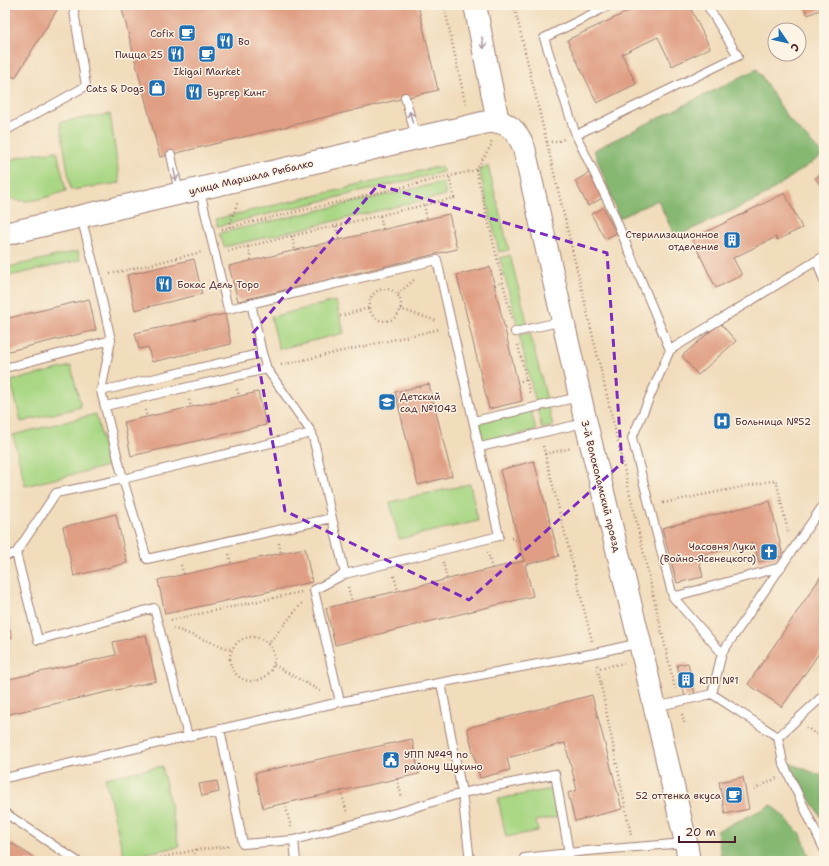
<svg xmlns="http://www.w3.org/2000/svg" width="829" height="866" font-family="'Shantell Sans',sans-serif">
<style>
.green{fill:#a9d784;stroke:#7a7b58}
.forest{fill:#86b872;stroke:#686c4e}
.building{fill:#e09f84}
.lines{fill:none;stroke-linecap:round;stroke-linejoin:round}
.lane-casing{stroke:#9e7e73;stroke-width:10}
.secondary-casing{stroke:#9e7e73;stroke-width:24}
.path{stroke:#9e7e73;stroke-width:2.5;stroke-dasharray:1 3;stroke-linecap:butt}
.lane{stroke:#fff;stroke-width:8}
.secondary{stroke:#fff;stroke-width:22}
.oneway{stroke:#ae9aa0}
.marked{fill:none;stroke:#7b2cbf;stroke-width:3;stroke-dasharray:8 5;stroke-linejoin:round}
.labels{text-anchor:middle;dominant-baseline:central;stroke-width:3;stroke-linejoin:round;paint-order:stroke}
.poi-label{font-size:10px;fill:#4a1f2b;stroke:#fcf5e5;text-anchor:start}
.street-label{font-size:10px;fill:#4a1f2b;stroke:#fcf5e5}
</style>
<rect width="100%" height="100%" fill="#fcf5e5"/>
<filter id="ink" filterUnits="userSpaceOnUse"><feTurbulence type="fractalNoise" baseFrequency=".025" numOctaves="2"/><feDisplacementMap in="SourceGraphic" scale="8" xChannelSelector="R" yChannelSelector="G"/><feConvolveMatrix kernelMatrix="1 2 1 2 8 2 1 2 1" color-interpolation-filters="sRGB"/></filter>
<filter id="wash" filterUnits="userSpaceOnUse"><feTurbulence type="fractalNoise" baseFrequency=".012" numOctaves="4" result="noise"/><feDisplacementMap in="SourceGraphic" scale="16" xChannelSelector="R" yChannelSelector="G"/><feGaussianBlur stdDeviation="0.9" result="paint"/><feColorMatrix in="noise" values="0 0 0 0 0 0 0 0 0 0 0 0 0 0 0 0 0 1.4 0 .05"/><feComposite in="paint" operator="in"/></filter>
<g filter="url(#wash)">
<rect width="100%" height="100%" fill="#f1dcbb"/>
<path class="green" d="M 110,114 L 120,183 L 71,190 L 60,122 Z
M 57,151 L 66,191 C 46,197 25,207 5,196 C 5,189 3,171 5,165 C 10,155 46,153 57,151 Z
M 441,166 L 443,172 L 218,226 L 216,219 Z
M 488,166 L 509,250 L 499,252 L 479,169 Z
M 443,182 L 446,195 L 224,247 L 220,233 Z
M 78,251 L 80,260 L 5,277 L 5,268 Z
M 510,255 L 528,325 L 518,328 L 500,258 Z
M 336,301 L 344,333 L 279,349 L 271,317 Z
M 530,333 L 547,400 L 536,403 L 519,335 Z
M 71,366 L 81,407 L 21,422 L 11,381 Z
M 548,406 L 553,426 L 542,429 L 537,409 Z
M 531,410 L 536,430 L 483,443 L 478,423 Z
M 96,414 L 108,466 L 25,486 L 13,435 Z
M 470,484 L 478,521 L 399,539 L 390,502 Z
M 162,766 L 179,847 L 124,857 L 105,778 Z
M 552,789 L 558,817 L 536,821 L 538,831 L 506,837 L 498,799 Z"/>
<path class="forest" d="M 757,69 L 788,118 L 823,155 L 762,197 L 675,237 L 658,200 L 619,218 L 594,150 Z
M 789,763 L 822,776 L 824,774 L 824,822 Z
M 772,805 L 801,834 L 811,861 L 722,861 L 717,831 Z"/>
<g id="blocks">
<path class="building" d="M 5,5 L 60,5 L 15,78 L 5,72 Z
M 121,5 L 418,5 L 438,90 L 160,157 Z
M 642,5 L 689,5 L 710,48 L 672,66 L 658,37 L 622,54 L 636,84 L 597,103 L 567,40 Z
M 803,5 L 824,5 L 824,8 L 808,15 Z
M 824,171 L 824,190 L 815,178 Z
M 591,172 L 604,197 L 588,206 L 575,181 Z
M 785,193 L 802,228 L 777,240 L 776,237 L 733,258 L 742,275 L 716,288 L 692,239 Z
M 603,208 L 616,233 L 605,239 L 591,214 Z
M 449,214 L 457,249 L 238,301 L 229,266 Z
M 194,259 L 202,294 L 135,310 L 127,275 Z
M 490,267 L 522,401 L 489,409 L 457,275 Z
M 89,299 L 96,330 L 5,352 L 5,319 Z
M 225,314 L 231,344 L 152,362 L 148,347 L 139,349 L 135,333 Z
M 720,323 L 736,341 L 698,375 L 682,356 Z
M 429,384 L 452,476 L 418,485 L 395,392 Z
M 258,392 L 266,425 L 131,456 L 124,422 Z
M 534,461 L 559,556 L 525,565 L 533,596 L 335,645 L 326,608 L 524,561 L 500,470 Z
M 770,501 L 783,556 L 759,562 L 754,543 L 698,556 L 703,577 L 677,583 L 662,528 Z
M 116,514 L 127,563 L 74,576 L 63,527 Z
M 305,548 L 312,582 L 165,614 L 158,580 Z
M 824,572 L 824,646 L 782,707 L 748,684 Z
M 5,608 L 12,638 L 5,640 Z
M 146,635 L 156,681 L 5,715 L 5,680 L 116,655 L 113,642 Z
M 688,663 L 695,695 L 685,697 L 677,665 Z
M 592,695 L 622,809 L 575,821 L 568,793 L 577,790 L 565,743 L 507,758 L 510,770 L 480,778 L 467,728 Z
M 412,739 L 419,774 L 263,808 L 255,773 Z
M 743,777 L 749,809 L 725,814 L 719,782 Z
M 217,781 L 219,792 L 202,796 L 199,784 Z
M 5,839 L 19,848 L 39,861 L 5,861 Z"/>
</g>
</g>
<g filter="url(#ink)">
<use href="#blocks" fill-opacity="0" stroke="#9e7e73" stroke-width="1"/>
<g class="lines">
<defs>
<path id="lane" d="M 610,5 L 544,38 L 576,135 L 612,210 L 670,350 L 824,256
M 405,97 L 416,137
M 5,131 L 86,86 L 73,5
M 576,135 L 738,56 L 707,5
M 171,155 L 179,193
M 81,217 L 97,277 L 111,340
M 817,261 L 824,281
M 515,332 L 563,321
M 670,350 L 632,438 L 673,597 L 722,653
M 262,353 L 267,369 L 312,433
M 5,368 L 111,340 L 101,391 L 123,479 L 147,559 L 332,518 L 345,574 L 499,536 L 437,260 L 228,309 L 200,191
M 101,391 L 262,353 L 251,303
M 105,406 L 267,369
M 474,421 L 579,397
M 480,447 L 584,423
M 16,553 L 38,640 L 154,608 L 188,736
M 5,556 L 16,553 L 56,493 L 123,479 L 312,433 L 332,518
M 673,597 L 781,567
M 441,683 L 462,793 L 470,861
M 712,694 L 722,653 L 824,504
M 340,702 L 314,590 L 345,574
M 655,707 L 712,694 L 778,737 L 824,695
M 220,729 L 243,844 L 294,840
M 778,737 L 783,763 L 824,849
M 5,778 L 340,702 L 595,653 L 640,643
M 5,813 L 77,861
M 296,861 L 294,840 L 406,810 L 462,793 L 555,774 L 569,853
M 524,861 L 524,858 L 587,851 L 685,843"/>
<path id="secondary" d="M 475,5 L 498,122
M 5,234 C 124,207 243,179 362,151 C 395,143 428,135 462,128 C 473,126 487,120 498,122 C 512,124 520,137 524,148 L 586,423 L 640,643 L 686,843 L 689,861"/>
</defs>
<use href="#lane" class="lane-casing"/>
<use href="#secondary" class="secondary-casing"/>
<path class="path" d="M 444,5 L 466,106
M 514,5 L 618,442
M 547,142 L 556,142 L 564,139
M 476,170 L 492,144 L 491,141
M 424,205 L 427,219
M 380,216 L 383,229
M 336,226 L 339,240
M 229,227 L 238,201
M 222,229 L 476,170 L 512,320
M 292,236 L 295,250
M 248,247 L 251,260
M 228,251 L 454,198 L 449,176
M 134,268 L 135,273
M 110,274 L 202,252
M 495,285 L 503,283
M369 305a16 16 0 1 1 32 0a16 16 0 1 1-32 0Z
M 398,294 L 414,280
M 400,309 L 437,321
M 340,316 L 369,308
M 518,345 L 530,394
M 281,365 L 440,329
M 517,382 L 526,380
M 237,389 L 239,396
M 189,400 L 191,407
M 145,410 L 147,417
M 543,446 L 592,641
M 619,447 L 675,689
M 545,454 L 572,448
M 663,503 L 776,480 L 788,532
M 511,538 L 519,540
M 279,543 L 281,553
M 488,552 L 492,569
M 229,554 L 231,563
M 443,562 L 447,579
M 181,565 L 184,574
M 394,576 L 398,591
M 348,587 L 352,602
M 171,620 L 301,592
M 173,628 L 232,650
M230 659a22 22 0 1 1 44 0a22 22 0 1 1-44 0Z
M 268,644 L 303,602
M 274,665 L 322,692
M 597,665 L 631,835
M 600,668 L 624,663
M 682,714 L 685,725
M 806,727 L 824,740
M 397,779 L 402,797
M 754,789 L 777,778
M 341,791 L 347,813
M 285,803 L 291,828
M 145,861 L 195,850
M 190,861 L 196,850 L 230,846"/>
<use href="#lane" class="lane"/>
<use href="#secondary" class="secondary"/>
</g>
<defs><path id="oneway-shaft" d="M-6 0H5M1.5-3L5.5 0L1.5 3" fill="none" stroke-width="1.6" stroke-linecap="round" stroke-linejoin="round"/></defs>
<g class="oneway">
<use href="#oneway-shaft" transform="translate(483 43) rotate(79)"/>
<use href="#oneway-shaft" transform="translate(411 117) rotate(-105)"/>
<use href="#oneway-shaft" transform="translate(175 175) rotate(77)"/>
</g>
</g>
<path class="marked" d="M 378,185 L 607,253 L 622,463 L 469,600 L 285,511 L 253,333 Z"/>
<defs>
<symbol id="cafe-square" viewBox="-11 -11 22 22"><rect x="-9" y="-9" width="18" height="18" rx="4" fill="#1f6fb2" stroke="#fcf5e5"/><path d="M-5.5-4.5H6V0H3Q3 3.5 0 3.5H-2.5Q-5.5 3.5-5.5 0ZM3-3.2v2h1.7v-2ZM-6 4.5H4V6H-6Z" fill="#fff"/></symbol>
<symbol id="restaurant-square" viewBox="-11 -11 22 22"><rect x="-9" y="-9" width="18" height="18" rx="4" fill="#1f6fb2" stroke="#fcf5e5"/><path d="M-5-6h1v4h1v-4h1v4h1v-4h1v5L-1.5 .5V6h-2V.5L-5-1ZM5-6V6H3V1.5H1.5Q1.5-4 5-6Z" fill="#fff"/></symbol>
<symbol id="shop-square" viewBox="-11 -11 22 22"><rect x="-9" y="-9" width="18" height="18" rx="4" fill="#1f6fb2" stroke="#fcf5e5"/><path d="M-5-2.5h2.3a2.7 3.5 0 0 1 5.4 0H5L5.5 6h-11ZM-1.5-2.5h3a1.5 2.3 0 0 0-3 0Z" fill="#fff"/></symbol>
<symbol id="building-square" viewBox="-11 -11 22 22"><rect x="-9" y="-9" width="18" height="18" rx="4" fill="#1f6fb2" stroke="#fcf5e5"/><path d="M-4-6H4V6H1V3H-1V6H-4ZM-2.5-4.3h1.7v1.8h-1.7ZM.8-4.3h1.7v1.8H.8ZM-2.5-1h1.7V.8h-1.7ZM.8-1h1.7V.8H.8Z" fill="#fff"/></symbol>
<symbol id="school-square" viewBox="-11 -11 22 22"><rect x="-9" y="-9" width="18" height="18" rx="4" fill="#1f6fb2" stroke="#fcf5e5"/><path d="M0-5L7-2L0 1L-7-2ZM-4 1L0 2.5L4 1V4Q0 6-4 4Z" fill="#fff"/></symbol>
<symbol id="hospital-square" viewBox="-11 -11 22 22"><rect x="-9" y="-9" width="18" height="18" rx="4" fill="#1f6fb2" stroke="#fcf5e5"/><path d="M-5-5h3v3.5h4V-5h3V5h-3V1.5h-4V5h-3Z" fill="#fff"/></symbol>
<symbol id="church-square" viewBox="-11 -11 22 22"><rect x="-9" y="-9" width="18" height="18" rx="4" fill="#1f6fb2" stroke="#fcf5e5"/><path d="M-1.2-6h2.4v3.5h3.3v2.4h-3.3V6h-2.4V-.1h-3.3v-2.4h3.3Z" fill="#fff"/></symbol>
<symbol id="civic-square" viewBox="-11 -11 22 22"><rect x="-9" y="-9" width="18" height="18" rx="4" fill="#1f6fb2" stroke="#fcf5e5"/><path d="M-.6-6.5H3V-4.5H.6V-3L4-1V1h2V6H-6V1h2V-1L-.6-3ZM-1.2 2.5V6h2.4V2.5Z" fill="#fff"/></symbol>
</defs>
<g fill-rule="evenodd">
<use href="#cafe-square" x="177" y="23" width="20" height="20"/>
<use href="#restaurant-square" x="215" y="31" width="20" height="20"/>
<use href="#restaurant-square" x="166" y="44" width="20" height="20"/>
<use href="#cafe-square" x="197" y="44" width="20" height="20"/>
<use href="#shop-square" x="147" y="78" width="20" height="20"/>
<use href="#restaurant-square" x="184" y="82" width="20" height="20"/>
<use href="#building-square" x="722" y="230" width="20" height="20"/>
<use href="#restaurant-square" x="154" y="274" width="20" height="20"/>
<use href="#school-square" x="377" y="392" width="20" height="20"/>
<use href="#hospital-square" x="712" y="411" width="20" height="20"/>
<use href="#church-square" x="759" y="542" width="20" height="20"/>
<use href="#building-square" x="676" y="670" width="20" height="20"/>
<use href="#civic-square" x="381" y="750" width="20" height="20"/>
<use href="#cafe-square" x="724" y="785" width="20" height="20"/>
</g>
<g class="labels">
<g class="poi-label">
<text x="174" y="33" text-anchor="end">Cofix</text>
<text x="238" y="41">Bo</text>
<text x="163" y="54" text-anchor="end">Пицца 25</text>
<text x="207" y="71" text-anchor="middle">Ikigai Market</text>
<text x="144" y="88" text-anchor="end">Cats &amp; Dogs</text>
<text x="207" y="92">Бургер Кинг</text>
<text x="719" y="234" text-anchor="end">Стерилизационное<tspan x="719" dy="12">отделение</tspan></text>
<text x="177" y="284">Бокас Дель Торо</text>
<text x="400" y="396">Детский<tspan x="400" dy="12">сад №1043</tspan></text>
<text x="735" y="421">Больница №52</text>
<text x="756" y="546" text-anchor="end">Часовня Луки<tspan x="756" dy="12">(Войно-Ясенецкого)</tspan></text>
<text x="699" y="680">КПП №1</text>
<text x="404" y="754">УПП №49 по<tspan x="404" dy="12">району Щукино</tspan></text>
<text x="721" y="795" text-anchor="end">52 оттенка вкуса</text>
</g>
<g class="street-label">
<text transform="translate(251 177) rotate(-13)">улица Маршала Рыбалко</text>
<text transform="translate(601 486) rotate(76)">3-й Волоколамский проезд</text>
</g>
</g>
<rect width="829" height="866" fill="none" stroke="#fcf5e5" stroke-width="20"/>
<g transform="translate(787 42) rotate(124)"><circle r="19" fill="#fcf5e5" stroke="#b59f9b"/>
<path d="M0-3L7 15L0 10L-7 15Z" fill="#1f6fb2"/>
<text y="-6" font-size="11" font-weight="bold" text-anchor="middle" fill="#4a1f2b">С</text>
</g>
<path d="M679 836v6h56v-6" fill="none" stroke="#4a1f2b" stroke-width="2"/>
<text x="685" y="836" font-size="12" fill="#4a1f2b" stroke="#fcf5e5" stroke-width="3" paint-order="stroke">20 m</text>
</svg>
